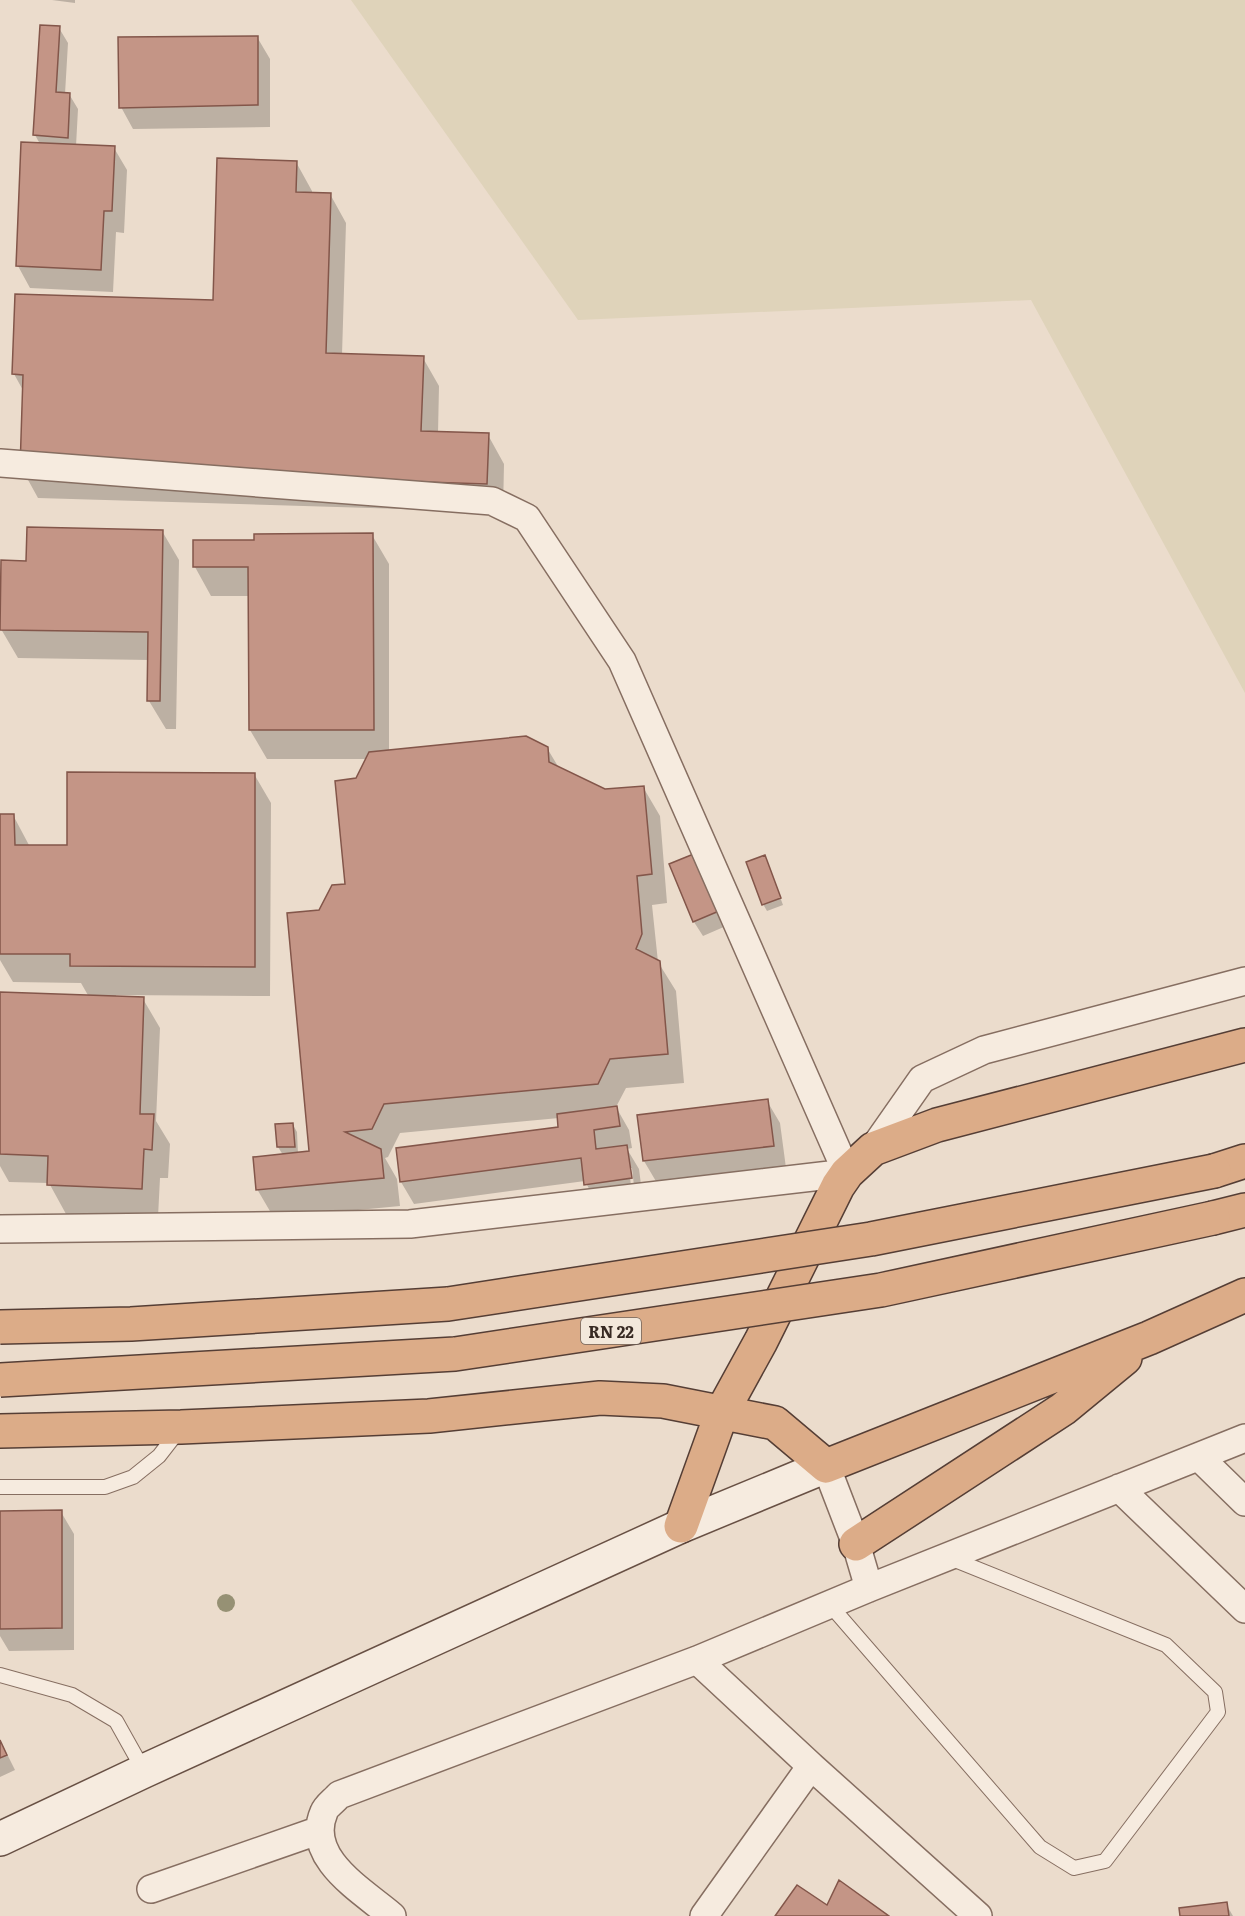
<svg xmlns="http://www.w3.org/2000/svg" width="1245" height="1916" font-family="Literata,serif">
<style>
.farmland{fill:#dfd3ba}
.shadow{fill:#0003;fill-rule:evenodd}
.building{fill:#c49586;stroke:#83564a;stroke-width:1.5}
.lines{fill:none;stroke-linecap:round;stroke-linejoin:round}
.service-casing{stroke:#866e61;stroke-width:16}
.minor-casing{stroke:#866e61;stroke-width:30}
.secondary-casing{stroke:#685044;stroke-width:36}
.trunk-casing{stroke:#553e35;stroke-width:36}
.service{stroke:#f6ebdf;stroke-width:14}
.minor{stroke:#f6ebdf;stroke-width:27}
.secondary{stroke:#f6ebdf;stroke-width:33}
.trunk{stroke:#dcac88;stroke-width:33}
.trunk-bridge-casing{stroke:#553e35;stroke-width:36;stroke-linecap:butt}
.trunk-bridge{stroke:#dcac88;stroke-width:33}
.tree{fill:#969174}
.labels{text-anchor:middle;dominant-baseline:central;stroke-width:5;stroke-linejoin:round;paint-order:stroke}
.shield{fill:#f3e8db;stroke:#70635a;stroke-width:1.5}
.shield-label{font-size:16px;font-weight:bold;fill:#382a23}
</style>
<rect width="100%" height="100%" fill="#ebdccc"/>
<path class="farmland" d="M 351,0 L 1245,0 L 1245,693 L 1031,300 L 578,320 Z"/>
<path class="shadow" d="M 52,0 L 75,0 L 75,3 Z
M 59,28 L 68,43 L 65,94 L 69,94 L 78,109 L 76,146 L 114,148 L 127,170 L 124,233 L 116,232 L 113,292 L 30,288 L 18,266 L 40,144 L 35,135 Z
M 257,37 L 270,59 L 270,127 L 133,129 L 121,107 Z
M 296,162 L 312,191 L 312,194 L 330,194 L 346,223 L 342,355 L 423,358 L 439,386 L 438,433 L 488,435 L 504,464 L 503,512 L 38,498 L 22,469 L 24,392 L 14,374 L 214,302 Z
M 162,531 L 179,560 L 176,729 L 166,729 L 149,701 L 150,660 L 18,658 L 1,629 L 28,562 Z
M 372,535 L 389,564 L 389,751 L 547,748 L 559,768 L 605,791 L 643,787 L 660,816 L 667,903 L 652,905 L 658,962 L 676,991 L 684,1083 L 626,1088 L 616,1107 L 629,1130 L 632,1148 L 627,1149 L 639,1169 L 643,1200 L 598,1206 L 585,1181 L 414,1204 L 401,1182 L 398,1150 L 560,1128 L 559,1118 L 400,1133 L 388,1157 L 385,1158 L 397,1179 L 400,1206 L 274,1218 L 257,1189 L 283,1155 L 278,1147 L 293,1125 L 297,1132 L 298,1154 L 311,1153 L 320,912 L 346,885 L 357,780 L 367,759 L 267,759 L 250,730 L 250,596 L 211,596 L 195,567 L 256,541 ZM 629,1168 L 632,1168 L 634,1186 L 631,1186 Z
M 254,774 L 271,803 L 270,996 L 116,995 L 116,998 L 143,999 L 160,1028 L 156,1121 L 170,1144 L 168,1178 L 160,1178 L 158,1217 L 66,1214 L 49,1183 L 9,1182 L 0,1166 L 0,993 L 89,997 L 81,983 L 13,982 L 0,960 L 0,815 L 13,815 L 30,847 L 69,847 Z
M 695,855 L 726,926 L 703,936 L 694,922 L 671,865 Z
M 765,857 L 783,905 L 767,911 L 763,904 Z
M 767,1101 L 780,1123 L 786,1168 L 657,1183 L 644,1161 Z
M 0,1512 L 61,1512 L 74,1534 L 74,1650 L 9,1651 L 0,1636 Z
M 0,1740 L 15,1770 L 0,1777 Z
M 1226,1904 L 1233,1916 L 1181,1916 Z"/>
<path class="building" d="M 40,25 L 60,26 L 56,92 L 70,93 L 68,138 L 33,135 Z
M 258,36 L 258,105 L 119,108 L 118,37 Z
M 21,142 L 115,146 L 112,211 L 104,211 L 101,270 L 16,266 Z
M 217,158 L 297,161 L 296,192 L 331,193 L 326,353 L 424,356 L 421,431 L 489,433 L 487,484 L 20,469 L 23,375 L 12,374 L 15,294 L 213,300 Z
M 27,527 L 163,530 L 160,701 L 147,701 L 148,632 L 0,630 L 1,560 L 26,561 Z
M 373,533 L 374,730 L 249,730 L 248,567 L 193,567 L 193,540 L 254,540 L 254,534 Z
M 526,736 L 548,747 L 549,762 L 605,789 L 644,786 L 652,874 L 637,876 L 642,934 L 636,949 L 660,961 L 668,1054 L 610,1059 L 598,1084 L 384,1104 L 372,1129 L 345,1132 L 381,1149 L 384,1178 L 256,1190 L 253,1157 L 309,1151 L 287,913 L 319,910 L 332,885 L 345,884 L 335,781 L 356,778 L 369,752 Z
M 67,772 L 255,773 L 255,967 L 70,966 L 70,954 L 0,954 L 0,814 L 14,814 L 15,845 L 67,845 Z
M 696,853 L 719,911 L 693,922 L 669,864 Z
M 765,855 L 781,898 L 762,905 L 746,862 Z
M 0,992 L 144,997 L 140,1114 L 154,1114 L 152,1150 L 144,1149 L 142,1189 L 47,1185 L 48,1156 L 0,1154 Z
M 768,1099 L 774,1146 L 643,1161 L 637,1115 Z
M 617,1106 L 620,1126 L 594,1130 L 596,1149 L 627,1145 L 632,1178 L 584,1185 L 581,1158 L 400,1182 L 396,1148 L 558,1127 L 557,1114 Z
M 293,1123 L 295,1147 L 277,1147 L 275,1124 Z
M 62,1510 L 62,1628 L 0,1629 L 0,1511 Z
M 0,1740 L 7,1755 L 0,1758 Z
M 839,1880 L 889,1916 L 775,1916 L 797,1885 L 827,1905 Z
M 1227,1902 L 1229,1916 L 1180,1916 L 1179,1908 Z"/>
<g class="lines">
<defs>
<path id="service" d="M 0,1487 L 105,1487 L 133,1477 L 159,1456 L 180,1429
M 830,1605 L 1040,1847 L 1074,1868 L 1105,1861 L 1218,1712 L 1215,1692 L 1166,1645 L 950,1558
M 0,1675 L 72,1695 L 116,1721 L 144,1771"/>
<path id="minor" d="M 0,463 L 492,501 L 527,518 L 622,661 L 847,1173 L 410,1224 L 0,1229
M 873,1149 L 922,1079 L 984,1050 L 1245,981
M 1199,1457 L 1245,1502
M 826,1466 L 856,1544 L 869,1588
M 1119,1488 L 1245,1609
M 697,1660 L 811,1766
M 151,1889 L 320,1830
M 392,1916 C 363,1891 304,1858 324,1812 C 326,1806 335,1800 339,1795 L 697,1660 L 869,1588 L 1245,1438
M 704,1916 L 811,1766 L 978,1916"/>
<path id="secondary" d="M 0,1839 L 144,1771 L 681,1526 L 826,1466"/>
<path id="trunk" d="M 1214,1171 L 1245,1161
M 1213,1218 L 1245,1210
M 0,1431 L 181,1427 L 429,1416 L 600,1398 L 663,1401 L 775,1423 L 826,1466 L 1149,1338 L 1245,1295
M 681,1526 L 722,1412 L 761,1341 L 838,1186 L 847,1173 L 873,1149 L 937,1125 L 1245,1045
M 856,1544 L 1063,1409 L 1125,1358"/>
</defs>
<use href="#service" class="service-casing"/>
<use href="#minor" class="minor-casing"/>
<use href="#secondary" class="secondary-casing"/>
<use href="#trunk" class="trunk-casing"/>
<use href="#service" class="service"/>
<use href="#minor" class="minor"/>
<use href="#secondary" class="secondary"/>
<use href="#trunk" class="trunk"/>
<defs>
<path id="trunk-bridge" d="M 0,1327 L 131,1324 L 448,1304 L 871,1239 L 1214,1171
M 0,1380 L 455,1354 L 881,1290 L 1213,1218"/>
</defs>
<use href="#trunk-bridge" class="trunk-bridge-casing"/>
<use href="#trunk-bridge" class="trunk-bridge"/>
</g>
<circle class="tree" cx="226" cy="1603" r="9"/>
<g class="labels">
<rect class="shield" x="581" y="1318" width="60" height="26" rx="4.5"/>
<g class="shield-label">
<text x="611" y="1331">RN 22</text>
</g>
</g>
</svg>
